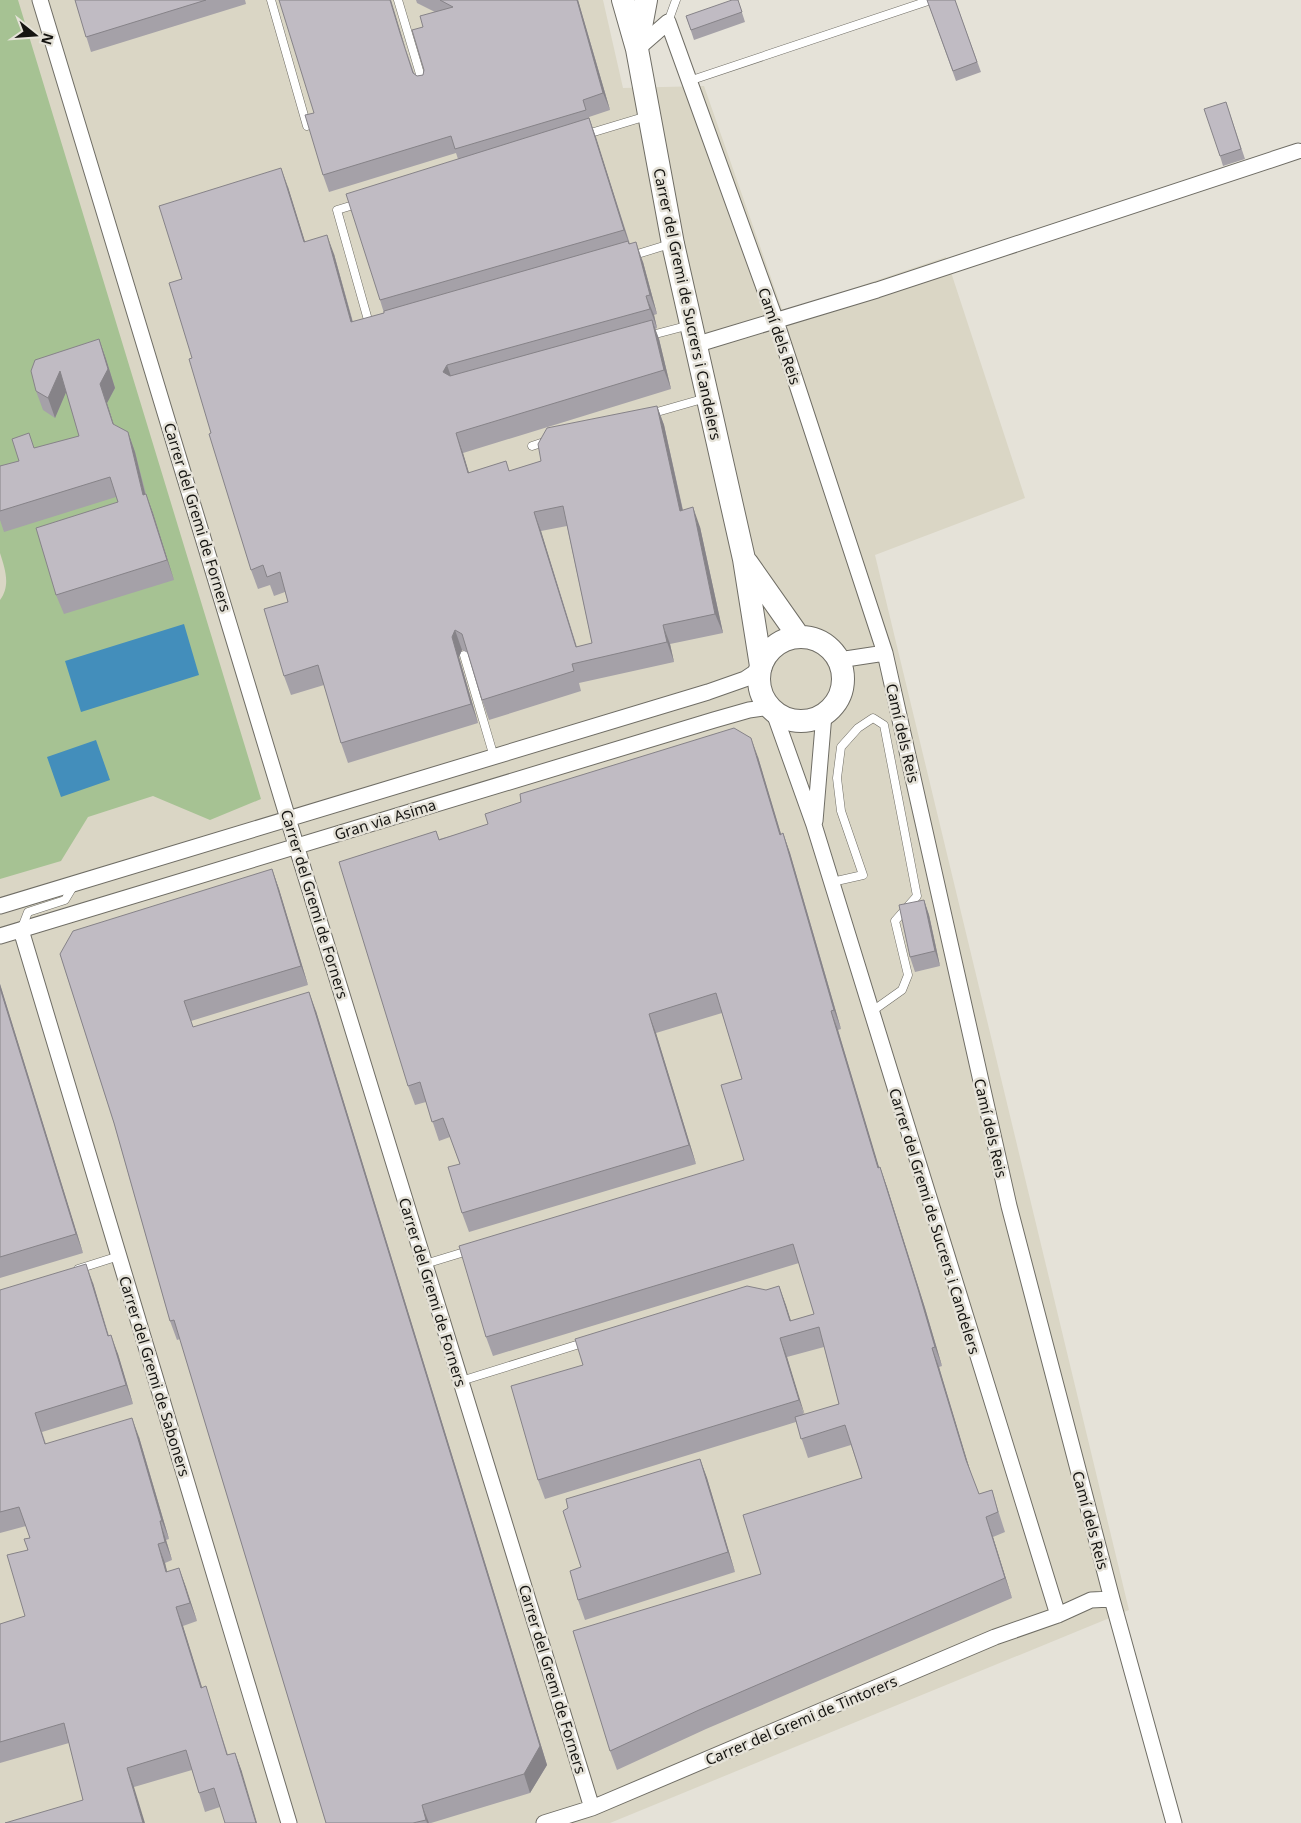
<svg xmlns="http://www.w3.org/2000/svg" width="1301" height="1823" font-family="'Noto Sans',sans-serif">
<style>
.built{fill:#dad6c5}
.green{fill:#a6c293}
.water{fill:#438ebb}
.lines{fill:none;stroke-linecap:round;stroke-linejoin:round}
.lane-casing{stroke:#6f6d65;stroke-width:9}
.street-casing{stroke:#6f6d65;stroke-width:17}
.secondary-casing{stroke:#6f6d65;stroke-width:24}
.lane{stroke:#fff;stroke-width:8}
.street{stroke:#fff;stroke-width:15}
.secondary{stroke:#fff;stroke-width:22}
.wall{fill:#a5a1a8;fill-rule:evenodd}
.shaded-wall{fill:#868388}
.building{fill:#c0bbc3;stroke:#868388;fill-rule:evenodd}
.labels{text-anchor:middle;dominant-baseline:central;stroke-width:5;stroke-linejoin:round;paint-order:stroke}
.street-label{font-size:15px;fill:#151411;stroke:#e5e2d8}
</style>
<rect width="100%" height="100%" fill="#e5e2d8"/>
<path class="built" d="M 0,0 L 603,0 L 623,88 L 704,86 L 783,312 L 946,257 L 1025,498 L 875,555 L 1129,1610 L 610,1823 L 0,1823 Z"/>
<path class="green" d="M 0,0 L 18,0 L 261,799 L 210,820 L 153,796 L 88,817 L 61,861 L 0,879 L 0,600 C 11,585 5,569 0,553 Z"/>
<path class="water" d="M 184,624 L 199,675 L 81,712 L 65,661 Z
M 96,740 L 110,780 L 61,797 L 47,757 Z"/>
<g class="lines">
<defs>
<path id="lane" d="M 271,0 L 307,126
M 398,0 L 423,84
M 668,22 L 676,0
M 689,81 L 931,0
M 584,135 L 647,116
M 360,203 L 337,210 L 370,327
M 631,256 L 670,244
M 648,336 L 690,325
M 650,414 L 706,398
M 532,446 L 547,441
M 464,655 L 494,757
M 832,882 L 863,875 L 841,811 L 837,778 L 841,747 L 858,728 L 873,718 L 884,725 L 917,896 L 895,921 L 908,975 L 902,990 L 871,1012
M 21,930 L 28,912 L 65,900 L 74,885
M 425,1264 L 471,1250
M 78,1269 L 119,1256
M 461,1381 L 586,1342"/>
<path id="street" d="M 40,0 L 296,845 L 592,1808
M 637,49 L 668,22 L 776,321 L 885,653
M 695,345 L 877,290 L 1298,151
M 839,660 L 885,653 L 1009,1206 L 1112,1599
M 773,710 L 814,825 L 1058,1615
M 815,821 L 824,714
M 0,906 L 708,692 L 745,679 L 760,669
M 21,930 L 289,1823
M 0,936 L 714,720 L 749,710 L 771,707
M 544,1823 L 592,1808 L 995,1637 L 1058,1615 L 1091,1600 L 1112,1599 L 1174,1823"/>
<path id="secondary" d="M 623,0 L 637,49 L 673,244 L 744,559 L 761,666
M 638,43 L 646,0
M 747,563 L 799,637
M759 679a42 42 0 1 1 84 0a42 42 0 1 1-84 0Z"/>
</defs>
<use href="#lane" class="lane-casing"/>
<use href="#street" class="street-casing"/>
<use href="#secondary" class="secondary-casing"/>
<use href="#lane" class="lane"/>
<use href="#street" class="street"/>
<use href="#secondary" class="secondary"/>
</g>
<path class="wall" d="M 75,0 L 245,0 L 246,4 L 91,52 Z
M 416,0 L 578,0 L 610,110 L 589,117 L 630,244 L 643,262 L 657,314 L 654,315 L 657,328 L 655,329 L 659,339 L 671,389 L 463,453 L 469,473 L 506,461 L 509,471 L 541,461 L 657,406 L 664,425 L 683,510 L 700,527 L 723,633 L 670,644 L 674,662 L 579,683 L 581,691 L 489,720 L 482,700 L 468,653 L 462,650 L 459,657 L 478,723 L 348,763 L 341,743 L 324,685 L 291,695 L 284,676 L 288,602 L 285,592 L 274,596 L 270,585 L 258,589 L 251,570 L 211,433 L 192,358 L 182,279 L 288,187 L 305,242 L 334,254 L 353,322 L 384,313 L 380,300 L 458,159 L 456,153 L 329,192 L 323,175 L 314,113 L 406,50 L 414,73 L 417,76 L 423,75 L 424,70 L 423,27 L 435,12 L 417,3 ZM 567,526 L 592,643 L 577,647 L 541,531 Z
M 738,0 L 745,22 L 694,40 L 686,16 Z
M 927,0 L 955,0 L 981,72 L 956,81 Z
M 1226,102 L 1245,159 L 1223,166 L 1220,156 Z
M 99,339 L 106,359 L 115,388 L 107,403 L 114,425 L 128,432 L 135,452 L 146,494 L 153,513 L 174,580 L 64,614 L 56,595 L 118,502 L 116,497 L 4,532 L 0,520 L 0,466 L 19,461 L 35,448 L 79,436 L 66,392 L 55,418 L 43,410 L 36,391 Z
M 758,757 L 781,834 L 783,833 L 790,853 L 841,1029 L 838,1030 L 879,1168 L 880,1167 L 887,1187 L 925,1308 L 942,1366 L 939,1367 L 971,1474 L 979,1494 L 992,1490 L 998,1510 L 1005,1532 L 993,1537 L 1012,1598 L 706,1729 L 617,1770 L 610,1751 L 761,1574 L 862,1478 L 851,1445 L 808,1458 L 796,1422 L 545,1499 L 538,1480 L 583,1365 L 766,1290 L 779,1286 L 791,1321 L 814,1314 L 799,1263 L 493,1356 L 486,1337 L 744,1160 L 742,1079 L 722,1013 L 656,1033 L 696,1164 L 469,1232 L 462,1213 L 460,1164 L 450,1137 L 439,1141 L 426,1102 L 415,1105 L 408,1086 L 436,831 L 439,839 ZM 824,1347 L 839,1404 L 804,1415 L 787,1357 Z
M 272,869 L 279,889 L 308,985 L 191,1021 L 193,1027 L 316,1011 L 547,1765 L 530,1793 L 431,1823 L 326,1823 L 180,1339 L 177,1340 L 170,1321 L 114,1123 L 60,954 Z
M 924,900 L 929,915 L 940,966 L 915,972 L 910,957 Z
M 0,984 L 83,1253 L 0,1278 Z
M 93,1283 L 109,1336 L 118,1354 L 133,1404 L 42,1432 L 46,1444 L 139,1437 L 169,1539 L 166,1540 L 172,1560 L 165,1563 L 167,1572 L 179,1568 L 197,1621 L 183,1626 L 202,1687 L 212,1705 L 228,1755 L 235,1753 L 242,1772 L 220,1807 L 205,1812 L 199,1793 L 192,1770 L 134,1787 L 83,1800 L 69,1743 L 0,1763 L 0,1624 L 25,1616 L 27,1550 L 30,1538 L 26,1526 L 0,1533 L 0,1290 Z
M 700,1459 L 707,1478 L 735,1572 L 585,1620 L 578,1600 L 581,1567 Z"/>
<path class="shaded-wall" d="M 390,0 L 391,0 L 406,50 L 400,33 Z
M 577,0 L 578,0 L 610,110 L 603,93 Z
M 589,118 L 596,137 L 631,249 L 624,230 Z
M 281,168 L 288,187 L 311,261 L 304,242 Z
M 327,235 L 334,254 L 358,342 L 351,322 Z
M 636,242 L 643,262 L 657,314 L 650,295 Z
M 646,296 L 654,315 L 657,328 L 650,309 Z
M 652,320 L 659,339 L 671,389 L 664,370 Z
M 99,339 L 106,359 L 115,388 L 107,403 L 120,444 L 100,384 Z
M 447,365 L 454,385 L 443,372 Z
M 60,371 L 67,390 L 55,418 L 48,398 Z
M 657,406 L 664,425 L 687,530 L 680,511 Z
M 128,432 L 135,452 L 150,514 L 143,495 Z
M 456,433 L 463,453 L 475,493 L 468,473 Z
M 146,494 L 153,513 L 174,580 L 167,560 Z
M 693,507 L 700,527 L 723,633 L 715,614 Z
M 534,512 L 541,531 L 581,662 L 576,647 Z
M 663,625 L 670,644 L 674,662 L 667,642 Z
M 455,630 L 462,650 L 459,657 L 478,723 L 471,704 L 452,637 Z
M 751,738 L 758,757 L 787,854 L 780,835 Z
M 783,833 L 790,853 L 841,1029 L 834,1010 Z
M 272,869 L 279,889 L 308,985 L 301,966 Z
M 924,900 L 929,915 L 940,966 L 935,951 Z
M 0,984 L 83,1253 L 76,1234 L 0,988 Z
M 309,992 L 316,1011 L 547,1765 L 530,1793 L 524,1774 Z
M 831,1011 L 838,1030 L 885,1187 L 878,1168 Z
M 649,1014 L 656,1033 L 696,1164 L 689,1145 Z
M 880,1167 L 887,1187 L 925,1308 L 942,1366 L 935,1347 Z
M 86,1264 L 93,1283 L 114,1355 L 108,1336 Z
M 779,1286 L 786,1305 L 795,1334 L 790,1321 Z
M 111,1335 L 118,1354 L 133,1404 L 126,1385 Z
M 780,1338 L 787,1357 L 806,1419 L 799,1400 Z
M 932,1348 L 939,1367 L 973,1480 L 966,1460 Z
M 132,1418 L 139,1437 L 169,1539 L 162,1521 Z
M 700,1459 L 707,1478 L 735,1572 L 728,1552 Z
M 986,1517 L 993,1537 L 1012,1598 L 1005,1578 Z
M 160,1521 L 166,1540 L 172,1560 L 165,1542 Z
M 158,1544 L 165,1563 L 172,1591 L 166,1572 Z
M 179,1568 L 186,1587 L 197,1621 L 190,1603 Z
M 176,1607 L 183,1626 L 208,1707 L 201,1688 Z
M 235,1753 L 242,1772 L 257,1823 L 256,1823 Z
M 127,1768 L 134,1787 L 145,1823 L 143,1823 Z
M 422,1805 L 429,1823 L 427,1823 L 426,1820 Z"/>
<path class="building" d="M 75,0 L 206,0 L 86,37 Z
M 279,0 L 390,0 L 400,33 L 413,73 L 417,76 L 423,75 L 424,70 L 412,30 L 423,27 L 420,16 L 453,7 L 440,0 L 577,0 L 603,93 L 583,100 L 586,110 L 455,149 L 451,136 L 323,175 L 305,115 L 314,113 Z
M 732,0 L 738,0 L 742,12 L 691,30 L 686,16 Z
M 927,0 L 955,0 L 977,62 L 953,71 Z
M 1226,102 L 1241,149 L 1220,156 L 1204,109 Z
M 589,118 L 624,230 L 380,300 L 346,194 Z
M 281,168 L 304,242 L 327,235 L 351,322 L 384,313 L 384,311 L 628,241 L 629,244 L 636,242 L 650,295 L 646,296 L 650,309 L 447,365 L 443,372 L 450,376 L 652,320 L 664,370 L 456,433 L 468,473 L 506,461 L 509,471 L 541,461 L 538,444 L 547,428 L 657,406 L 680,511 L 693,507 L 715,614 L 663,625 L 667,642 L 572,664 L 574,671 L 482,700 L 462,634 L 455,630 L 452,637 L 471,704 L 341,743 L 318,665 L 284,676 L 264,609 L 288,602 L 280,572 L 267,577 L 263,565 L 251,570 L 209,434 L 211,433 L 189,359 L 192,358 L 169,283 L 182,279 L 159,206 ZM 563,506 L 592,643 L 576,647 L 534,512 Z
M 99,339 L 108,369 L 100,384 L 113,424 L 128,432 L 143,495 L 146,494 L 167,560 L 56,595 L 36,528 L 118,502 L 110,477 L 0,511 L 0,466 L 19,461 L 12,439 L 29,433 L 34,448 L 79,436 L 60,371 L 48,398 L 36,391 L 31,371 L 35,360 Z
M 734,728 L 751,738 L 780,835 L 783,833 L 834,1010 L 831,1011 L 878,1168 L 880,1167 L 918,1289 L 935,1347 L 932,1348 L 966,1460 L 979,1494 L 992,1490 L 998,1512 L 986,1517 L 1005,1578 L 699,1710 L 610,1751 L 573,1631 L 761,1574 L 743,1515 L 862,1478 L 845,1425 L 801,1439 L 795,1417 L 839,1404 L 819,1327 L 780,1338 L 799,1400 L 538,1480 L 511,1386 L 583,1365 L 575,1339 L 747,1286 L 766,1290 L 779,1286 L 790,1321 L 814,1314 L 793,1244 L 486,1337 L 459,1246 L 744,1160 L 721,1085 L 742,1079 L 716,993 L 649,1014 L 689,1145 L 462,1213 L 448,1167 L 460,1164 L 443,1118 L 432,1122 L 420,1082 L 408,1086 L 339,862 L 436,831 L 439,840 L 488,824 L 485,814 L 521,802 L 520,794 Z
M 272,869 L 301,966 L 184,1001 L 193,1027 L 309,992 L 540,1746 L 524,1774 L 422,1805 L 426,1820 L 413,1823 L 326,1823 L 174,1320 L 170,1321 L 114,1123 L 60,954 L 73,931 Z
M 924,900 L 935,951 L 910,957 L 899,905 Z
M 0,988 L 76,1234 L 0,1257 Z
M 86,1264 L 108,1336 L 111,1335 L 126,1385 L 35,1413 L 45,1444 L 132,1418 L 162,1521 L 160,1521 L 165,1542 L 158,1544 L 166,1572 L 179,1568 L 190,1603 L 176,1607 L 201,1688 L 206,1686 L 227,1755 L 235,1753 L 256,1823 L 225,1823 L 214,1788 L 199,1793 L 186,1750 L 127,1768 L 143,1823 L 5,1823 L 83,1800 L 64,1723 L 0,1742 L 0,1624 L 25,1616 L 7,1555 L 28,1550 L 24,1539 L 30,1538 L 19,1507 L 0,1512 L 0,1290 Z
M 700,1459 L 728,1552 L 578,1600 L 570,1571 L 581,1567 L 563,1511 L 568,1508 L 566,1499 Z"/>
<g class="labels">
<g class="street-label">
<text transform="translate(688 304) rotate(78)">Carrer del Gremi de Sucrers i Candelers</text>
<text transform="translate(780 336) rotate(71)">Camí dels Reis</text>
<text transform="translate(198 517) rotate(73)">Carrer del Gremi de Forners</text>
<text transform="translate(903 733) rotate(77)">Camí dels Reis</text>
<text transform="translate(385 819) rotate(-17)">Gran via Asima</text>
<text transform="translate(315 904) rotate(73)">Carrer del Gremi de Forners</text>
<text transform="translate(991 1128) rotate(77)">Camí dels Reis</text>
<text transform="translate(935 1221) rotate(73)">Carrer del Gremi de Sucrers i Candelers</text>
<text transform="translate(433 1292) rotate(73)">Carrer del Gremi de Forners</text>
<text transform="translate(155 1376) rotate(73)">Carrer del Gremi de Saboners</text>
<text transform="translate(1091 1520) rotate(75)">Camí dels Reis</text>
<text transform="translate(553 1679) rotate(73)">Carrer del Gremi de Forners</text>
<text transform="translate(801 1720) rotate(-23)">Carrer del Gremi de Tintorers</text>
</g>
</g>
<g transform="translate(35 35) rotate(107)" stroke="#e5e2d8" stroke-width="4" paint-order="stroke">
<path d="M0-4L9 19L0 12L-9 19Z" fill="#151411"/>
<text y="-8" font-size="14" font-weight="bold" text-anchor="middle" fill="#151411">N</text>
</g>
</svg>
